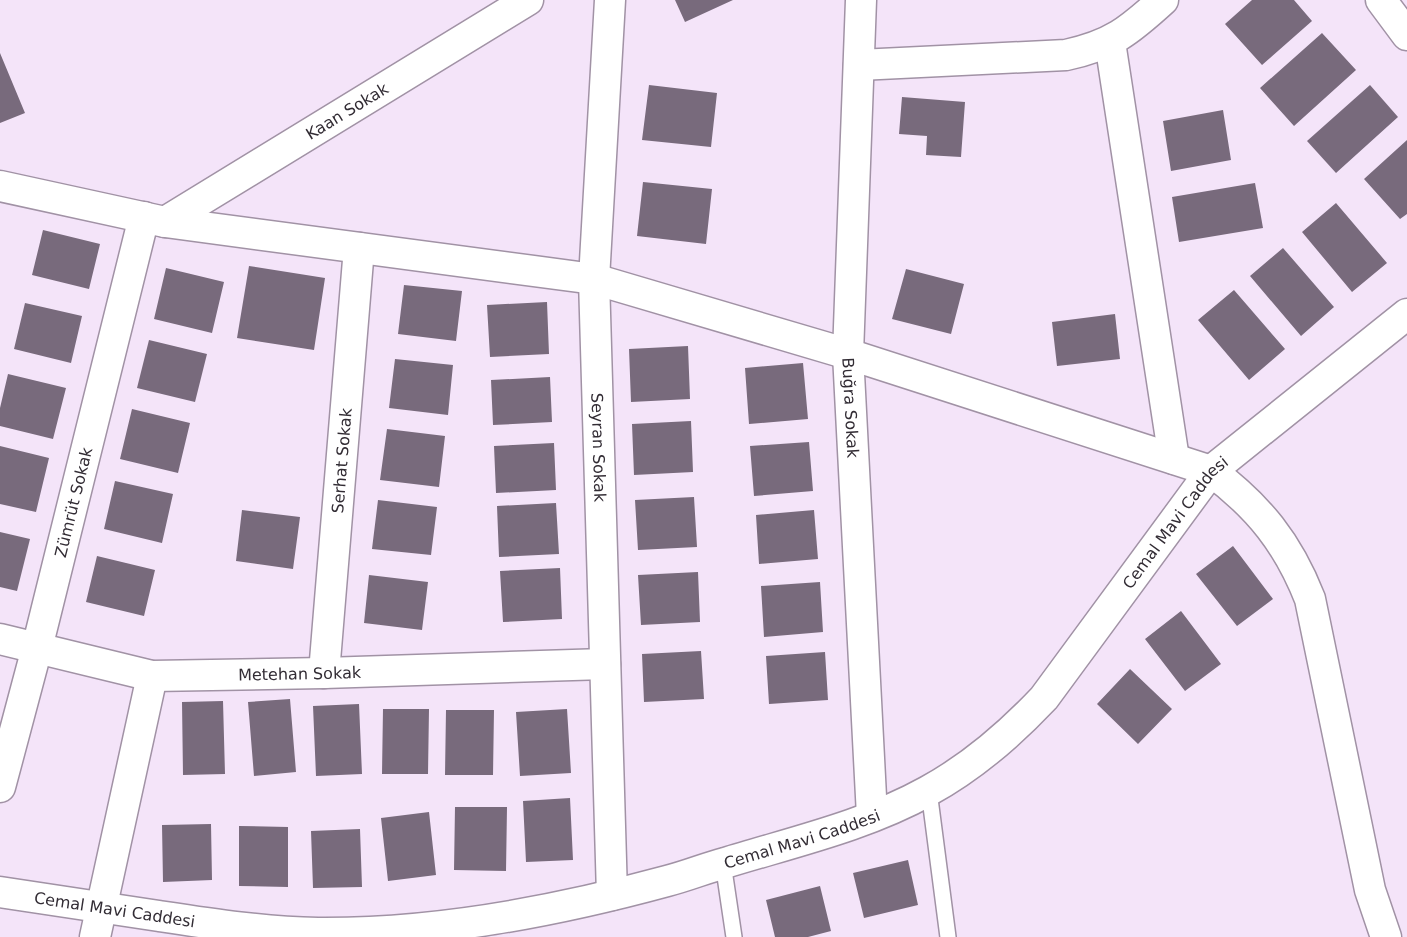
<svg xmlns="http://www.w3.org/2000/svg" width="1407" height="937" font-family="'DejaVu Sans',sans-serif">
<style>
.building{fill:#786a7c}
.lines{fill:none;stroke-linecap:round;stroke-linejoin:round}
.service-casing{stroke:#a192a5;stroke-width:18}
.minor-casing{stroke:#a192a5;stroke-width:33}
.service{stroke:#fff;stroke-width:15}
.minor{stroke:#fff;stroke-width:30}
.labels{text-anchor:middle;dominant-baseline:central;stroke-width:6;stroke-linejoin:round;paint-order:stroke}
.street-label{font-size:16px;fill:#322c34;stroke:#fff}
</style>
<rect width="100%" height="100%" fill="#f4e4f9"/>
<path class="building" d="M 675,0 L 733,0 L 685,22 Z
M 1252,0 L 1294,0 L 1312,21 L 1262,65 L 1225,24 Z
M 1322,33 L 1356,70 L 1294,126 L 1260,88 Z
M 0,53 L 25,113 L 0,123 Z
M 649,85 L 717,93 L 711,147 L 642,140 Z
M 1370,85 L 1398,117 L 1336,173 L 1307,141 Z
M 902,97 L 965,102 L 961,157 L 926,155 L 927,136 L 899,134 Z
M 1223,110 L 1231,160 L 1171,171 L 1163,121 Z
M 1407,140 L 1407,214 L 1400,219 L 1364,179 Z
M 643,182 L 712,189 L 706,244 L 637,236 Z
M 1255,183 L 1263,228 L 1179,242 L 1172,197 Z
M 1336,203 L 1387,263 L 1352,292 L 1302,232 Z
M 43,230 L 100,244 L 89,289 L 32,275 Z
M 1283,248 L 1334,307 L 1301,336 L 1250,276 Z
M 249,266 L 325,278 L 314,350 L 237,338 Z
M 166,268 L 224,282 L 212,333 L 154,319 Z
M 906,269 L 964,284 L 951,334 L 892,319 Z
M 404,285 L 462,291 L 456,341 L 398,334 Z
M 1234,290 L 1285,349 L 1249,380 L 1198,320 Z
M 547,302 L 549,354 L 490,357 L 487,305 Z
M 25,303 L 82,316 L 71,363 L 14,349 Z
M 1115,314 L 1120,359 L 1057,366 L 1052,322 Z
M 149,340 L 207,354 L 195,402 L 137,388 Z
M 688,346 L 690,399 L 631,402 L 629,349 Z
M 395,359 L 453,365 L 448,415 L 389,408 Z
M 803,363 L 808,419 L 749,424 L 745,368 Z
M 8,374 L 66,388 L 53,439 L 0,426 L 0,408 Z
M 550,377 L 552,422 L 493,425 L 491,380 Z
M 132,409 L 190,423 L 178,473 L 120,459 Z
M 691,421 L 693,472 L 634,475 L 632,424 Z
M 387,429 L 445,436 L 439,487 L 380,480 Z
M 809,442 L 813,491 L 754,496 L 750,446 Z
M 554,443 L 556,490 L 496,493 L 494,446 Z
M 0,446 L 49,458 L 36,512 L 0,504 Z
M 115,481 L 173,494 L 162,543 L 104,529 Z
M 694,497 L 697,547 L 638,550 L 635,500 Z
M 378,500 L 437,507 L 431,555 L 372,549 Z
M 556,503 L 559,554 L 499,557 L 497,506 Z
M 242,510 L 300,517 L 293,569 L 236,561 Z
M 814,510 L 818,559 L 759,564 L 756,515 Z
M 0,532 L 30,539 L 17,591 L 0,587 Z
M 1233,546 L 1273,599 L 1237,626 L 1196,574 Z
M 97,556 L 155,570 L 144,616 L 86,602 Z
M 560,568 L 562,619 L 503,622 L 500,571 Z
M 698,572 L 700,622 L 641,625 L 638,575 Z
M 369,575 L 428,582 L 422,630 L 364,623 Z
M 820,582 L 823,632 L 764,637 L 761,586 Z
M 1181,611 L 1221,664 L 1185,691 L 1145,639 Z
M 701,651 L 704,699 L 644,702 L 642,654 Z
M 825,652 L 828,700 L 769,704 L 766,656 Z
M 1130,669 L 1172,709 L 1138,744 L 1097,704 Z
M 290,699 L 296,772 L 254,776 L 248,702 Z
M 223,701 L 225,774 L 183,775 L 182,702 Z
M 359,704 L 362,774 L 316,776 L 313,706 Z
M 383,709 L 429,709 L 428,774 L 382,774 Z
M 567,709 L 571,773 L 520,776 L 516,712 Z
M 446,710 L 494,710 L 493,775 L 445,775 Z
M 570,798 L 573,860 L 526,862 L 523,801 Z
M 455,807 L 507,807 L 506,871 L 454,870 Z
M 429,812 L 436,875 L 388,881 L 381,818 Z
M 211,824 L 212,880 L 163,882 L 162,825 Z
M 239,826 L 288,827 L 288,887 L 239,886 Z
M 360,829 L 362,887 L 313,888 L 311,831 Z
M 908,860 L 918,905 L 864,918 L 853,873 Z
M 820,886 L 831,931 L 808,937 L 775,937 L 766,900 Z"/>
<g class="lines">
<defs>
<path id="service" d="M 929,791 L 948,937
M 723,863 L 734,937"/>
<g id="minor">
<path id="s1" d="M 610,0 L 594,279 L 612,895"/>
<path id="s2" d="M 861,0 L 848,354 L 872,816"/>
<path d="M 1381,0 L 1407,35"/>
<path d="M 1110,42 L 1174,459"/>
<path d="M 859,65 L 1066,55 C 1112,45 1129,31 1163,0"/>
<path d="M 0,186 L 165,222 L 594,279 L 848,354 L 1211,471 C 1259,507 1288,543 1310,599 L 1370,890 L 1386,937"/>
<path id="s3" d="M 165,222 L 528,0"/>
<path id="s4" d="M 0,639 L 152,676 L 324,673 L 605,664"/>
<path id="s5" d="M 324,673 L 359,248"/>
<path id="s6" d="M 0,787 L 37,648 L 144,217"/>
<path id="s7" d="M 0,892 C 53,900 106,908 159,916 C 212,924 264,932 318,933 C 436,934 553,912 667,881 C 687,876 706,868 725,863 C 793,842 865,826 928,791 C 972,767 1010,734 1044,698 L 1211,471 L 1407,314"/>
<path d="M 95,937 L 152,676"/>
</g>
</defs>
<use href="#service" class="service-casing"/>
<use href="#minor" class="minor-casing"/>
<use href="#service" class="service"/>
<use href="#minor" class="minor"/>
</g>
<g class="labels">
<g class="street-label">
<text stroke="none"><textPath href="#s3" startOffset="213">Kaan Sokak</textPath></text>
<text stroke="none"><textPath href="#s2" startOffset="408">Buğra Sokak</textPath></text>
<text stroke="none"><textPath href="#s1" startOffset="448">Seyran Sokak</textPath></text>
<text stroke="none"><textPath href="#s5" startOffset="213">Serhat Sokak</textPath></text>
<text stroke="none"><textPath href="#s6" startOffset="294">Zümrüt Sokak</textPath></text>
<text stroke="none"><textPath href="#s7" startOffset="1320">Cemal Mavi Caddesi</textPath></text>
<text stroke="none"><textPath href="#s4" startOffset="304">Metehan Sokak</textPath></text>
<text stroke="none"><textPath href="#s7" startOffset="816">Cemal Mavi Caddesi</textPath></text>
<text stroke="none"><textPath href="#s7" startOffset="116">Cemal Mavi Caddesi</textPath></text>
</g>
</g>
</svg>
